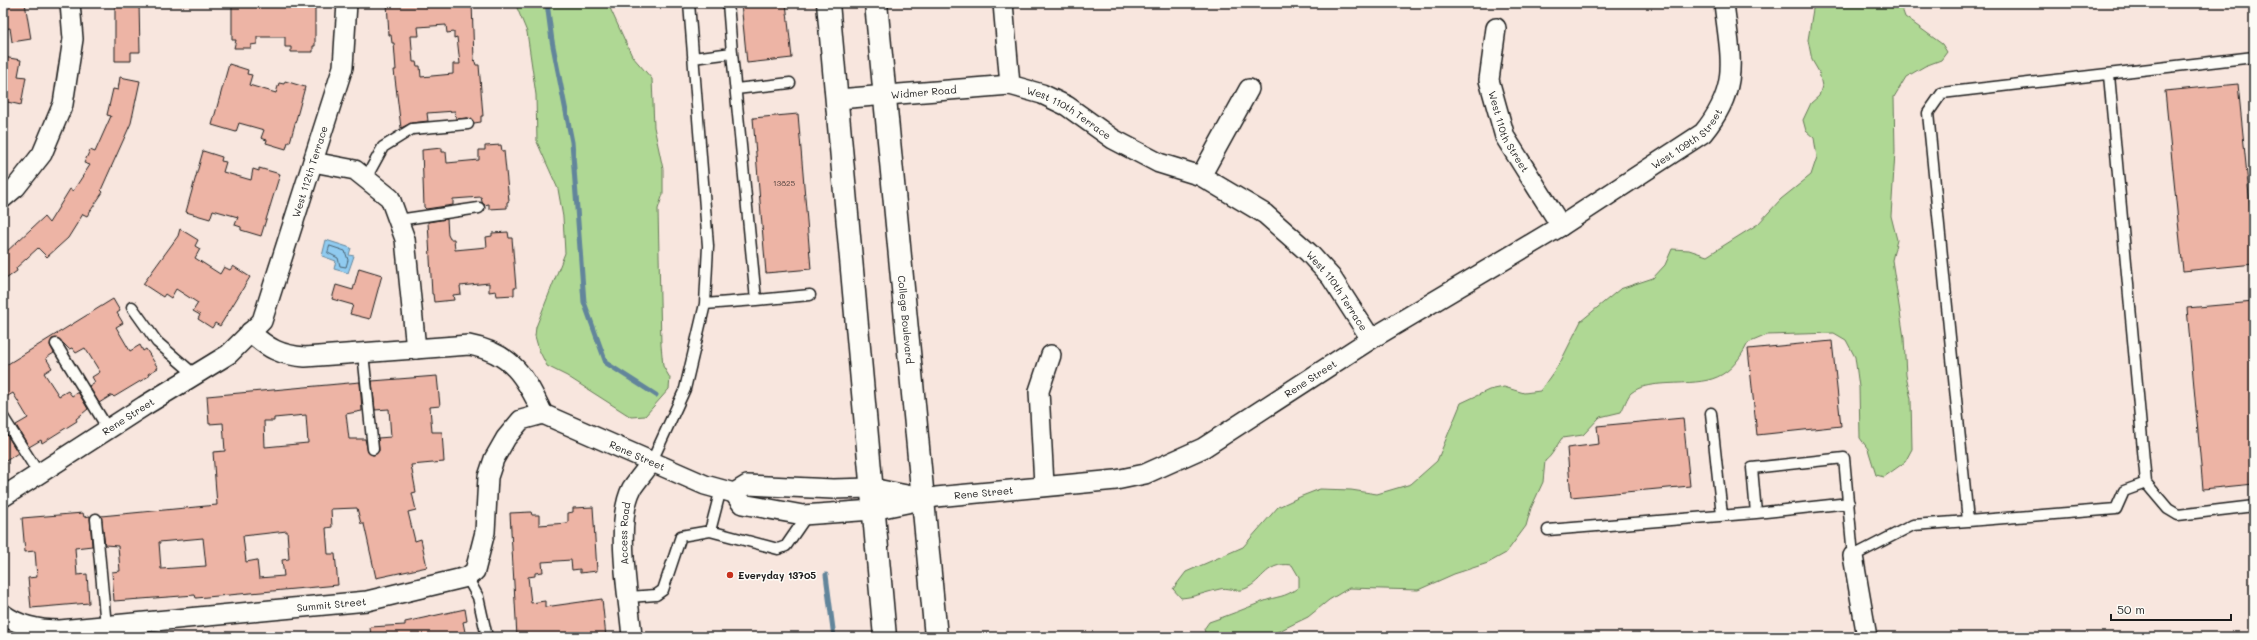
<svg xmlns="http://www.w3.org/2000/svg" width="2257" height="640" font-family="Mali,sans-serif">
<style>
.green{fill:#afd894;stroke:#667a58}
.water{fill:#90cbf0;stroke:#62859b}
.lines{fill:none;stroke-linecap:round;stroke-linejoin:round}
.shore{stroke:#4a6271;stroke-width:1}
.stream{stroke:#62859b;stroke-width:5}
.building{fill:#edb4a5;stroke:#1c1c1c;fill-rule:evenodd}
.service-casing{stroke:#1c1c1c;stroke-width:13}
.minor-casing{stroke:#1c1c1c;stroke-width:22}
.secondary-casing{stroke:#1c1c1c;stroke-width:25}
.service{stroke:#fdfcf7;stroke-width:10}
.minor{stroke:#fdfcf7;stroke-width:19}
.secondary{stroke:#fdfcf7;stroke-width:22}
.poi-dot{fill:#c8321e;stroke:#fdfcf7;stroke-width:1.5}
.labels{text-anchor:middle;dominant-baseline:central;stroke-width:3;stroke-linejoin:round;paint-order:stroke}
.number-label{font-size:8px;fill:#50423e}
.street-label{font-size:10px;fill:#1c1c1c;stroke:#fdfcf7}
.poi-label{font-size:10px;font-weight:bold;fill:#1c1c1c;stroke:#fdfcf7;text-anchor:start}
</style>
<rect width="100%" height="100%" fill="#f8e6de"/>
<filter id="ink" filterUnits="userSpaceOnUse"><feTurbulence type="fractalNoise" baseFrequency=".025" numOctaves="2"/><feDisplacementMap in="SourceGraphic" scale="8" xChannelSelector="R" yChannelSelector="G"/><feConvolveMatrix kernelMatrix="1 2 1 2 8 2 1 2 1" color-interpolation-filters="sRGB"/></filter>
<g filter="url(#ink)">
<path class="green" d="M 515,3 L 604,3 L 610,8 L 632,56 L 652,79 L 654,127 L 663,169 L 663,194 L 658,209 L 661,345 L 663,366 L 670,378 L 669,389 L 645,416 L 631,417 L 567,376 L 547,366 L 539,350 L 535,336 L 536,327 L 565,253 L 563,217 L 558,189 L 537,142 L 536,95 L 527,32 Z
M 1814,3 L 1900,3 L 1905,17 L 1942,44 L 1947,52 L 1941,60 L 1925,66 L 1906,77 L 1894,97 L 1895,152 L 1891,216 L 1897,240 L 1892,260 L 1904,338 L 1906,375 L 1911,399 L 1912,449 L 1905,462 L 1884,477 L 1876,475 L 1868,449 L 1860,438 L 1859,387 L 1855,357 L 1846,340 L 1834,333 L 1767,335 L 1748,343 C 1726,387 1704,381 1660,384 C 1650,385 1640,386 1631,393 C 1627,397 1624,407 1621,412 L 1600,417 L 1583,435 L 1562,438 C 1556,446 1553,455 1545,461 L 1543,482 L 1531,508 L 1526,526 L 1506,553 L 1488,563 L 1454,574 L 1418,590 L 1349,588 L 1329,600 L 1308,617 L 1271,635 L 1206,636 L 1204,629 L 1209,622 C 1227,616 1244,609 1262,602 C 1279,595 1283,599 1299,587 L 1299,577 L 1292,565 C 1263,561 1263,585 1241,590 C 1235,591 1227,587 1220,589 C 1206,592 1195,597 1181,598 L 1173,589 L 1186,572 L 1243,547 L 1278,507 L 1302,496 L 1320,489 L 1351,490 L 1377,494 L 1411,484 L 1437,461 L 1461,403 L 1489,390 L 1504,387 L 1524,393 L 1540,391 L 1561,361 L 1581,321 L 1620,289 L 1653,278 L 1665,265 L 1672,249 L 1689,250 L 1707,256 L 1758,224 L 1781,199 L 1811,175 L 1817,157 L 1814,138 L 1806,131 L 1803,120 L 1811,103 L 1819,96 L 1822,86 L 1819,72 L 1812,60 L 1808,40 Z"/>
<path class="water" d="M 326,240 L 351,248 L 349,255 L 354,256 L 348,273 L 334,269 L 336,261 L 322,256 Z"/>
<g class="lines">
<path class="shore" d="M 330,246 L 345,251 L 348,260 L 346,267 L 340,266 L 338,258 L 328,253 Z"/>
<path class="stream" d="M 547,3 L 552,41 L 572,142 L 584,302 L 606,363 L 656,395
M 826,575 L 834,637
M 1206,637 L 1206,636"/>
</g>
<path class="building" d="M 3,3 L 25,3 L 31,39 L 12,42 L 10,28 L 3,29 Z
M 115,3 L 139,3 L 140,52 L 131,52 L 131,61 L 115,61 Z
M 232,3 L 315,3 L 315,46 L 313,46 L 313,52 L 291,52 L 291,47 L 285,47 L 285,37 L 257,37 L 257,44 L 251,45 L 251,48 L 234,48 L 236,40 L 232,40 Z
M 387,3 L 472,3 L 474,59 L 476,65 L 479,65 L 483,116 L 481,116 L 481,122 L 474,123 L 468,118 L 456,119 L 455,111 L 427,113 L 428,121 L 411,123 L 401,128 L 394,70 L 396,70 L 394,43 L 392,43 L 391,35 L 389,35 ZM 446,25 L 447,33 L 454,32 L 454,38 L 457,37 L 460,64 L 453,64 L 453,74 L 421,77 L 420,66 L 417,66 L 416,62 L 413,62 L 411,36 L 419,36 L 418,27 Z
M 741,3 L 786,3 L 792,58 L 747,63 Z
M 3,57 L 21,60 L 18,76 L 26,77 L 21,105 L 3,101 Z
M 229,64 L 248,70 L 247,74 L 252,75 L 249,85 L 276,93 L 279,83 L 284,84 L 285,81 L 305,87 L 290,142 L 288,142 L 286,149 L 266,143 L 267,140 L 261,138 L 264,130 L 239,123 L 236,132 L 212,125 Z
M 120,77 L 140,81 L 131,123 L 101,190 L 103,192 L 87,216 L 83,214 L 68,238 L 47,257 L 38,248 L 16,268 L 17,271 L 3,281 L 3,250 L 5,253 L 44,217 L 49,223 L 70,189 L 73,191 L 90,165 L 84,163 L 90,150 L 95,152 L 111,116 L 107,115 L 113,89 L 118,90 Z
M 2238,84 L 2254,246 L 2254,264 L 2183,271 L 2165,91 Z
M 798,114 L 811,269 L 766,273 L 753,118 Z
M 501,145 L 502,151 L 504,151 L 509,201 L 507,202 L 507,208 L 489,209 L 489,204 L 484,205 L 482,202 L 481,197 L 453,199 L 453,205 L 426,209 L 424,207 L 422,150 L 442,148 L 442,152 L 446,152 L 447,163 L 479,160 L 479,150 L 485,150 L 485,146 Z
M 203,151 L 222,157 L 221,161 L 226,162 L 223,172 L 251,180 L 253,169 L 259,171 L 259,168 L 280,174 L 261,236 L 241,230 L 241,227 L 235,225 L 238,217 L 213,210 L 210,219 L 186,212 Z
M 447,219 L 448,235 L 450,239 L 454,239 L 455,250 L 487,247 L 486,237 L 492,236 L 492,233 L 508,232 L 509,238 L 512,238 L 516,288 L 514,288 L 514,295 L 497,296 L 496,291 L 489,292 L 489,283 L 460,286 L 461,294 L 453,295 L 454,300 L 434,302 L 433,294 L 432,294 L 428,222 Z
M 180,229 L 198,240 L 195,246 L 200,249 L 195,258 L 220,274 L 224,267 L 230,270 L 233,266 L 250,277 L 220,326 L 215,323 L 212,328 L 198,319 L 200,315 L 193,311 L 198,303 L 176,289 L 171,298 L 165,294 L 163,297 L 143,284 L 178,236 Z
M 359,268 L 382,275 L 370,319 L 350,314 L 353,305 L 332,299 L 336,285 L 353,290 Z
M 113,299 L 120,311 L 117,313 L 123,323 L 116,327 L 130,351 L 140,345 L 143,351 L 146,349 L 158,368 L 148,374 L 149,376 L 114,397 L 112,395 L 99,403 L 89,386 L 95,382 L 92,377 L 100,372 L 85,348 L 76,353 L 72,348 L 69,349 L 59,339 L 52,339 L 50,345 L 54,353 L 46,358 L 52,368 L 44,373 L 59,396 L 68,391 L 72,396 L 78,392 L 88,409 L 76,419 L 77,421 L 42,443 L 41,440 L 29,447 L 16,425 L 28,418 L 13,393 L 3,399 L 3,367 Z
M 2254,302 L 2254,484 L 2203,489 L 2187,308 Z
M 1832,341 L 1841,426 L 1757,435 L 1748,349 Z
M 437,376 L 440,406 L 430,407 L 432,432 L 442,432 L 444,462 L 411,465 L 416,492 L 412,493 L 416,510 L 408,512 L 415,541 L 421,539 L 427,567 L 376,578 L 364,524 L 361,524 L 357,508 L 331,509 L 332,527 L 326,528 L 328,554 L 335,554 L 338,585 L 196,598 L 195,595 L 114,601 L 112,572 L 120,571 L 118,546 L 105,545 L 101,516 L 217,505 L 213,452 L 225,451 L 223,423 L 209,424 L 207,396 L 360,382 L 362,411 L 346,414 L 349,439 L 365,439 L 368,452 L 373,455 L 379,451 L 378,438 L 391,437 L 389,409 L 375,410 L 372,381 ZM 306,415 L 308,443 L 265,447 L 264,421 L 274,421 L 274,418 ZM 287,531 L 289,559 L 282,560 L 284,576 L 259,578 L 257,560 L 246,562 L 243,536 ZM 203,538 L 206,566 L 161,569 L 159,542 Z
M 1683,418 L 1690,486 L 1571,497 L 1567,448 L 1599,444 L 1597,426 Z
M 5,432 L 18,453 L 3,463 L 3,433 Z
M 593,507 L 597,571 L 580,573 L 580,569 L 572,570 L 571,560 L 542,562 L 543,572 L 535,573 L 535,576 L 528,577 L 531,603 L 545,601 L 545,607 L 602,599 L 606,637 L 517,637 L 510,513 L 531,512 L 532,515 L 539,515 L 539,525 L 568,523 L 568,513 L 573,512 L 573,508 Z
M 83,513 L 84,517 L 90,516 L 92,546 L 75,548 L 77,575 L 87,574 L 89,603 L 31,608 L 28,578 L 37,577 L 35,551 L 25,552 L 22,518 Z
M 465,609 L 467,621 L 463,622 L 466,637 L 371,637 L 370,627 L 405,625 L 405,622 Z"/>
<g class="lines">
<defs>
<path id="service" d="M 728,3 L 732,53
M 693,58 L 732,53 L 756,300 L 705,304
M 2109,75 L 2146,483 L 2168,509 L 2178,515 L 2254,506
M 736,89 L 790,83
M 366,178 L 383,147 L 412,129 L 468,124
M 398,220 L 479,208
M 756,300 L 810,295
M 132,307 L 157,342 L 195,375
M 56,344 L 108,429
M 363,353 L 373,449
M 1711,413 L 1722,515
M 3,417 L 39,474
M 652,461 L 685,389 L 705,304 L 708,246 L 689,3
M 2146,483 L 2124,491 L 2116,509 L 1968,521 L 1928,113 L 1942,93 L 2254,57
M 721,489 L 710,531 L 778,549 L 786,546 L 808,514
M 1756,513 L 1849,503
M 96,519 L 106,626
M 1548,530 L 1756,513 L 1752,468 L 1844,458 L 1853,556 L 1913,525 L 1968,521
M 467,577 L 478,597 L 487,637
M 629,597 L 656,595 L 663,590 L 681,536 L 710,531"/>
<g id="minor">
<path id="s1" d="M 1003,3 L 1010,85 L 1042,94 L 1067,106 L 1113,139 L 1159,163 L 1201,176 L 1265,214 L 1309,253 L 1331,277 L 1371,339"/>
<path id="s2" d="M 1496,28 L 1489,80 L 1505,137 L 1561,226"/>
<path id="s3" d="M 838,99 L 1010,85"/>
<path d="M 313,162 L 355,170 L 390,198 L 405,239 L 416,349"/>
<path d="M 1201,176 L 1249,89"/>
<path d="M 3,198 L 16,187 L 42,154 L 63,104 L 73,39 L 70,3"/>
<path d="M 250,332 C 269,349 280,355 305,357 L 469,345 C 512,353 525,376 543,414"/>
<path id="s4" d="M 543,414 L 705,485 L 734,493 L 742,504 L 803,515 L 873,510 L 936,497 L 1116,480 L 1145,474 L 1203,448 L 1371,339 L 1561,226 L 1703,133 C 1741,87 1730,57 1724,3"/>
<path d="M 1044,485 L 1039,391 L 1051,355"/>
<path d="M 734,493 L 747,485 L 833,489 L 871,488 L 917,497"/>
<path id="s5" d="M 3,497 L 144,406 L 229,354 L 262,321 L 343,67 L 347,3"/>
<path d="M 1853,556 L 1867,637"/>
<path id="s6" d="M 3,614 C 20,627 40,630 60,630 L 367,601 L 467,577 L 475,571 L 485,532 L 488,477 L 494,459 L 506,438 L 521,420 L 543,414"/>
<path id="s7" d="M 632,637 C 629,598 614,522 632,488 C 638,479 646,470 652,461"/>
</g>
<g id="secondary">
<path d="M 828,3 L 885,637"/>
<path id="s8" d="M 876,3 L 936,637"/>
</g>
</defs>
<use href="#service" class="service-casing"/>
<use href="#minor" class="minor-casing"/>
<use href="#secondary" class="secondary-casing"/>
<use href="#service" class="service"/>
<use href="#minor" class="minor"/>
<use href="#secondary" class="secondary"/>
</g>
</g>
<circle class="poi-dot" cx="730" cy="575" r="4"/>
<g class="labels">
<g class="number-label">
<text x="784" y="183">13825</text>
</g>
<g class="street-label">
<text stroke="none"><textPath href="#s3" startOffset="86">Widmer Road</textPath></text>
<text stroke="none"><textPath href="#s1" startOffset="148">West 110th Terrace</textPath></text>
<text stroke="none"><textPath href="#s2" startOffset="108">West 110th Street</textPath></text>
<text stroke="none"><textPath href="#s4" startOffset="1266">West 109th Street</textPath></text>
<text stroke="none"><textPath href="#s5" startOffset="471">West 112th Terrace</textPath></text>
<text stroke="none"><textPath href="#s1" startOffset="476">West 110th Terrace</textPath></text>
<text stroke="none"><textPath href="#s8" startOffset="318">College Boulevard</textPath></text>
<text stroke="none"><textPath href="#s4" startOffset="819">Rene Street</textPath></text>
<text stroke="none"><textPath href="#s5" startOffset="149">Rene Street</textPath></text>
<text stroke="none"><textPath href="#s4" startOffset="103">Rene Street</textPath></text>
<text stroke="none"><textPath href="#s4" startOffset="465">Rene Street</textPath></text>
<text stroke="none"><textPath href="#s7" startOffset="104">Access Road</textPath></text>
<text stroke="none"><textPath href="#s6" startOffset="333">Summit Street</textPath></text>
</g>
<g class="poi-label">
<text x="738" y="575">Everyday 13705</text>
</g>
</g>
<rect width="2257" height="640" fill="none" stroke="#fdfcf7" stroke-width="16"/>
<rect x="8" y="8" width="2241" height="624" fill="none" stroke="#1c1c1c" stroke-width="1.5" filter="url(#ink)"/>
<path d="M2111 614v6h120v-6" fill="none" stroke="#1c1c1c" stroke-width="2"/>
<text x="2117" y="614" font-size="12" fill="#1c1c1c" stroke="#fdfcf7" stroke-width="3" paint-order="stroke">50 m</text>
</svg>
